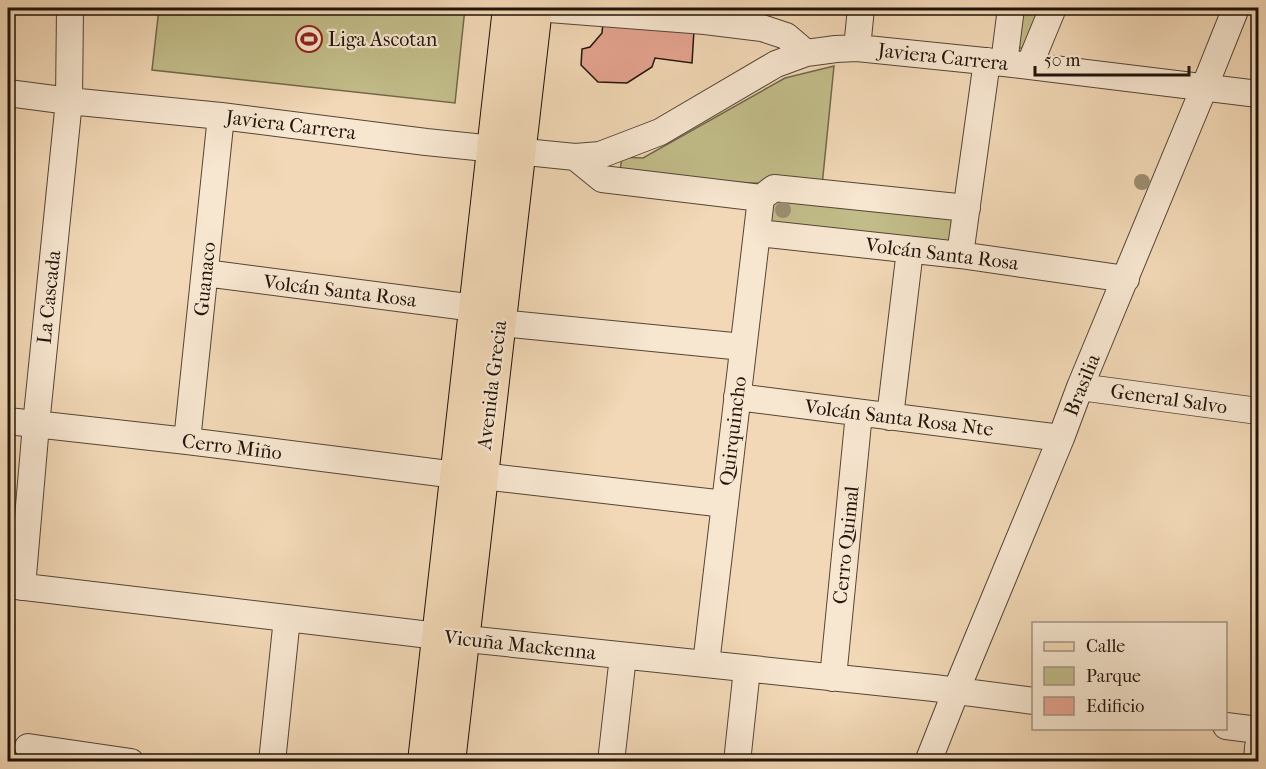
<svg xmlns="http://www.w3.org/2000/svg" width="1266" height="769" font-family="'IM FELL French Canon',serif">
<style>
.green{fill:#c1bc89;stroke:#70684a;stroke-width:1.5}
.building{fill:#e5a390;stroke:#20140b;stroke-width:1.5}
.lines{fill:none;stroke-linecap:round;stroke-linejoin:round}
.minor-casing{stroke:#544536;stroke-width:28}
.major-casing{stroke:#20140b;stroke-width:34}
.minor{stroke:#f7e6d0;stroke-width:26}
.major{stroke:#f2d8b6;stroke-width:32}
.tree{fill:#9d8d70}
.labels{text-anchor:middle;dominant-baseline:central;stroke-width:4.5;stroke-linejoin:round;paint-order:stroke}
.poi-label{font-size:20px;fill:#20140b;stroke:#f7e6d0;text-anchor:start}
.street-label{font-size:20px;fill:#20140b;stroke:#f7e6d0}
</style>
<rect width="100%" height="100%" fill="#f2d8b6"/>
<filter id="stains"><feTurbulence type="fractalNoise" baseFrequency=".00333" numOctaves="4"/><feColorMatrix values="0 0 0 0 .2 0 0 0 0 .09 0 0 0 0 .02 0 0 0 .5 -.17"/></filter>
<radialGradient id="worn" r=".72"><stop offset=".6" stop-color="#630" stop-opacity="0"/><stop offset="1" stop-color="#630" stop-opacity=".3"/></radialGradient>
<path class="green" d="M 159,8 L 465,8 L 455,103 L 152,70 Z
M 1020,8 L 1043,8 L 1026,49 L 1014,47 Z
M 834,66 L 822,186 L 619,177 L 622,157 L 643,158 L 785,78 Z
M 771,199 L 956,210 L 952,248 L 775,227 L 770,221 Z"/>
<path class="building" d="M 603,23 L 694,30 L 692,63 L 655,58 L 652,67 L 627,83 L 598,82 L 581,65 L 582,49 L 590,47 L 602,33 Z"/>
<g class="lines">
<defs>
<path id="minor" d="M 536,8 L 705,21 L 762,28 L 786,36 L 806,53
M 857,48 L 861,8
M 1004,63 L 1011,8
M 1029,66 L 1053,8
M 8,93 L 69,101 L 221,116 L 426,142 L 575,157 L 600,155 L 660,132 L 776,64 L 806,53 L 836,49 L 857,48 L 1004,63 L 1258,94
M 575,157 L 602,179 L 761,198
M 761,198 L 774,188 L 967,208
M 758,233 L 960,255 L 1126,279
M 960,255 L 987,61
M 205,273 L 475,308
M 500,323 L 743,347
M 1080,387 L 1258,411
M 737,397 L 1061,438
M 890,417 L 910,250
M 8,421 L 187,441 L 456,475
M 187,441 L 221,116
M 482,476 L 725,504
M 8,585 L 438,636 L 934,688 L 1034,701
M 22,587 L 36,425 L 69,101 L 70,8
M 706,664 L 761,198
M 833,678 L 859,413
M 1226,726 L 1258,730
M 28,747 L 131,762
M 272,762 L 287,618
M 611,762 L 623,656
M 737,762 L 747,669
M 928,762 L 956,691 L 1061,438 L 1080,387 L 1204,88 L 1236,8
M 1257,762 L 1258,747"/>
<path id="major" d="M 424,762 L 509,8
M 449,762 L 536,8"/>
</defs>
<use href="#minor" class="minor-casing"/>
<use href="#major" class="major-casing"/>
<use href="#minor" class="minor"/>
<use href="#major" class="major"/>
</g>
<g class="tree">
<circle cx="1142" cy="182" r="8"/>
<circle cx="783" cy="210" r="8"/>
</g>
<defs>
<symbol id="stadium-ring" viewBox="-11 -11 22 22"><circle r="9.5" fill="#f7e6d0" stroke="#8f2418" stroke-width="1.5"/><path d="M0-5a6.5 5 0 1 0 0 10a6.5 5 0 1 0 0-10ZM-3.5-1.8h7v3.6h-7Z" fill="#8f2418"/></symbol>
</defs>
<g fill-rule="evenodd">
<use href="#stadium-ring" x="294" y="24" width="30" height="30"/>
</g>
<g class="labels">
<g class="poi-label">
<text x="328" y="39">Liga Ascotan</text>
</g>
<g class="street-label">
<text transform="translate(943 57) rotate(6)">Javiera Carrera</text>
<text transform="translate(291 125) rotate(7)">Javiera Carrera</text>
<text transform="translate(942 254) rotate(7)">Volcán Santa Rosa</text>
<text transform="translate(205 279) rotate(-84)">Guanaco</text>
<text transform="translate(340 291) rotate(7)">Volcán Santa Rosa</text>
<text transform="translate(49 297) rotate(-84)">La Cascada</text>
<text transform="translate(492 385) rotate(-83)">Avenida Grecia</text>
<text transform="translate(1082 385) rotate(-68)">Brasilia</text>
<text transform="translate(1169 399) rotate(8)">General Salvo</text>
<text transform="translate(899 418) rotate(7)">Volcán Santa Rosa Nte</text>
<text transform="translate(733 431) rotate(-83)">Quirquincho</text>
<text transform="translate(232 447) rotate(7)">Cerro Miño</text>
<text transform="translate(846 545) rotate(-84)">Cerro Quimal</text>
<text transform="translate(520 645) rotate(6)">Vicuña Mackenna</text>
</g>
</g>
<rect width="1266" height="769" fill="none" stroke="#f2d8b6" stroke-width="30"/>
<rect x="9" y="9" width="1248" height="751" fill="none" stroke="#20140b" stroke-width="3"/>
<rect x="15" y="15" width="1236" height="739" fill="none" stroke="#20140b" stroke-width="1.5"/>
<rect x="1032" y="622" width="195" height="108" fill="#f7e6d0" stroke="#a19281" stroke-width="1.5"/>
<rect x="1044" y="642" width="30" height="9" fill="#f2d8b6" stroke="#a19281" stroke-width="1.5"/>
<text x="1086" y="652" font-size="18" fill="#20140b">Calle</text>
<rect x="1044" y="667" width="30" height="18" fill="#c1bc89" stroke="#a19281" stroke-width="1.5"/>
<text x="1086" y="682" font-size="18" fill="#20140b">Parque</text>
<rect x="1044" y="697" width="30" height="18" fill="#e5a390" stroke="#a19281" stroke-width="1.5"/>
<text x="1086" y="712" font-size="18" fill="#20140b">Edificio</text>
<path d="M1035 66v9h154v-9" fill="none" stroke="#20140b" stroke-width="3"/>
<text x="1044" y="66" font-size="18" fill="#20140b" stroke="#f7e6d0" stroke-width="4.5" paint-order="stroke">50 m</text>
<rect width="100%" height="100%" filter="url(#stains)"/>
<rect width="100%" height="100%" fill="url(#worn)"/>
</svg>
